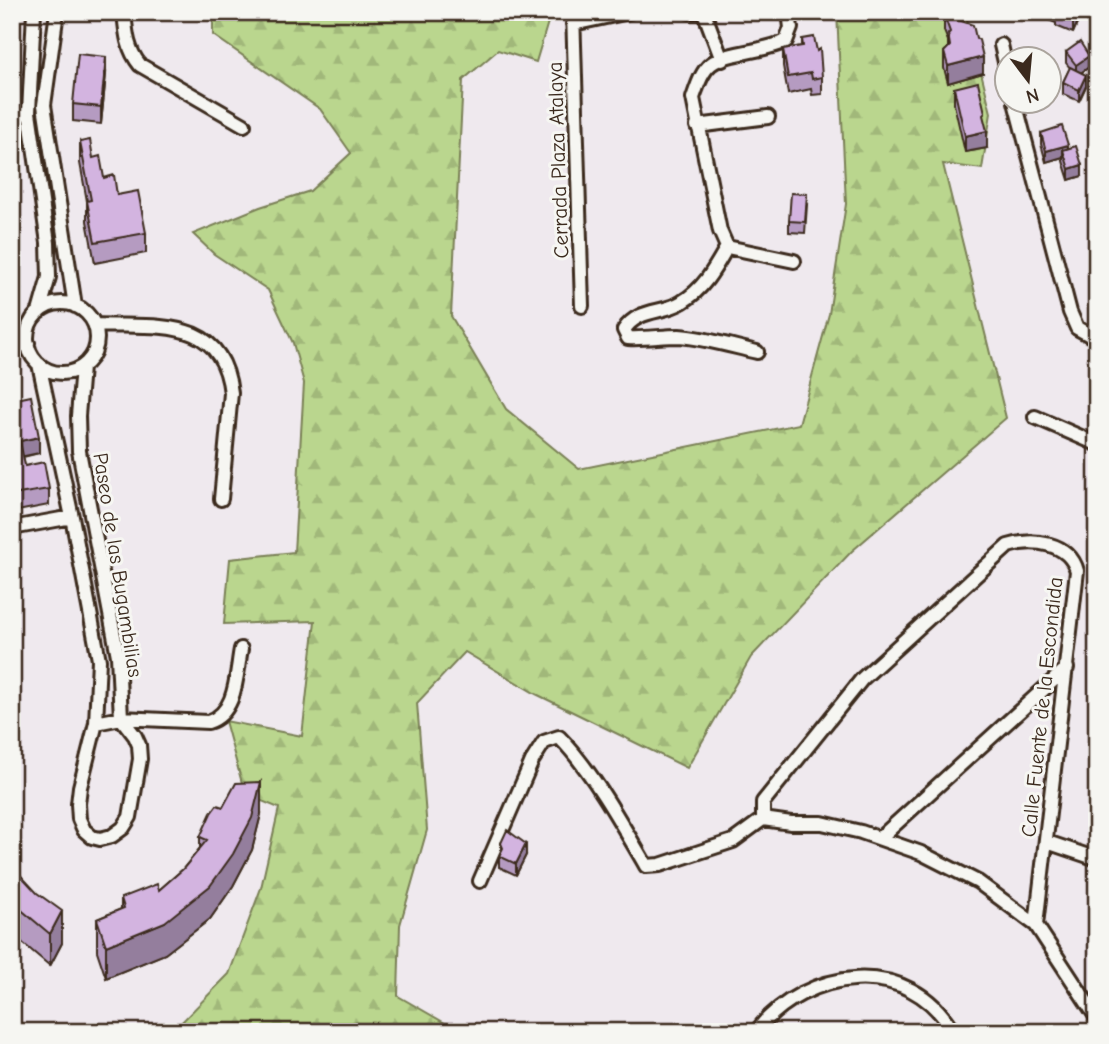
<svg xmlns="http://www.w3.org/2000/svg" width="1109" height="1044" font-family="'Comic Neue',sans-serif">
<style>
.forest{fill:url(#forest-firs);stroke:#7a8056;stroke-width:2}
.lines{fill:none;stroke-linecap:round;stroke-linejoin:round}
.minor-casing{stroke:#3b2a1e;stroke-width:18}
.minor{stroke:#f6f6f2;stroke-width:12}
.wall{fill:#b59bc1;stroke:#3b2a1e;stroke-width:2}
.shaded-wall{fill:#947e9d;stroke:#3b2a1e;stroke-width:2}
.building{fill:#d3b4e0;stroke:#3b2a1e;stroke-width:2}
.labels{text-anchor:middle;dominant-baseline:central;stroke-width:6;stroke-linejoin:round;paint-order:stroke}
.street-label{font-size:21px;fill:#3b2a1e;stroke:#f6f6f2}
</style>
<defs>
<pattern id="forest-firs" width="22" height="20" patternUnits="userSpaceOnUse" patternTransform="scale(1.75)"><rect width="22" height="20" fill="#bad68e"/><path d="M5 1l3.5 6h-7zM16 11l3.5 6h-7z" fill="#a1b87a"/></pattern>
</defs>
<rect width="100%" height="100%" fill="#efe9ee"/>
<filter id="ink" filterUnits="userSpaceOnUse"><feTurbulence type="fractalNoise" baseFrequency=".0143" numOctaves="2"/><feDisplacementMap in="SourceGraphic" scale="14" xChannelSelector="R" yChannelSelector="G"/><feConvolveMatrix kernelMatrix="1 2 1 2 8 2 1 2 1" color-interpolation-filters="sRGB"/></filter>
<g filter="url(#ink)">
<path class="forest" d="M 213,12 L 551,12 L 536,62 L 498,50 L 463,80 L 451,316 L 506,409 L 579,469 L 799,424 L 829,314 L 846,204 L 837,12 L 964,12 L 970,27 L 991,113 L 982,169 L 943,164 L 1006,418 L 852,551 L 751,657 L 687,768 L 536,694 L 465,652 L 417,703 L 427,830 L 400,925 L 398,996 L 445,1023 L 510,1031 L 631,1025 L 628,1032 L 169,1032 L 173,1031 L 229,974 L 261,888 L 279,808 L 245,794 L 225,721 L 302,736 L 315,621 L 224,624 L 230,559 L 294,552 L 304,383 L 293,343 L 268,290 L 214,254 L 193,234 L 260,207 L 310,191 L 351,153 L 320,109 L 213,35 Z"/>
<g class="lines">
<defs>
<path id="minor" d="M 34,12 L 29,112 L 48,243 L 49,277 L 39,312
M 57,12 L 44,105 L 75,306
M 124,12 C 126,33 127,49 140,65 L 244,125
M 573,12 L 582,306
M 689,12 L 696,12
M 704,12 L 722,60
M 789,12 L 791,28 L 786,41 C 765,52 728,51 711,64 C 701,72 697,87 693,98 L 720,231 L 727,247 L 794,261
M 573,24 L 629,12
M 1001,45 L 1007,71
M 1015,102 L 1070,312 L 1077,328 L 1097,339
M 12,116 L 29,112
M 697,126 L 768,117
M 727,247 C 715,268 704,289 682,302 C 663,314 638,308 624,330 L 628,338 C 645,339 662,336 679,336 C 706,338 731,346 757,352
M27 338a35 35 0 1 1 70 0a35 35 0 1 1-70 0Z
M 95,325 C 155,328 222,314 231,393 L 221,499
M 12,346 L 28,343
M 39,364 L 72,517 L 99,660 L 96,723 L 80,787 L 78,804 L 79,819 L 84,830 L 92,837 L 100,839 L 112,836 L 123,828 L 130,817 L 140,759 L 139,745 L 135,736 L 121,718 L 118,656 L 79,451 L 78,416 L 82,367
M 1035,417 L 1097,444
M 12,528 L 72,517
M 96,723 L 121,718 L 208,722 C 237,713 236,675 241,649
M 763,819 L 763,802 L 862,679 L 1008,546 C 1033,538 1069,542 1077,571 L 1036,925
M 763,819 L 791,823 L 822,823 L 861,832 L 921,853 L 978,882 L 1036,925 L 1097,1018
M 880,838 L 1067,668
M 1047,842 L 1097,859
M 480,881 L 532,761 L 544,742 L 559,737 C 591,769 623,826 646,866 L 660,865 L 733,841 L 763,819
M 756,1032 C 804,968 911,954 953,1032"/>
</defs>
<use href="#minor" class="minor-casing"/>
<use href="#minor" class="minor"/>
</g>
<path class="wall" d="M 1036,12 L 1082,12 L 1073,33 L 1056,26 L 1056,23 L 1036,15 Z
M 944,15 L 976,38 L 983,73 L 948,83 L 944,68 L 944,52 L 948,48 L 948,41 L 944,31 Z
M 802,39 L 822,77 L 822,94 L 812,95 L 811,89 L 788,94 L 783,66 L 783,49 L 802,46 Z
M 1066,52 L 1089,67 L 1081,73 L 1086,86 L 1079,101 L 1063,94 L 1063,82 L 1070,68 L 1066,63 Z
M 106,74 L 101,124 L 73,121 L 73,104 Z
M 954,88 L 987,148 L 965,152 L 954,104 Z
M 1041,133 L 1068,148 L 1082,176 L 1069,180 L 1063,161 L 1063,157 L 1046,162 L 1041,144 Z
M 80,142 L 93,158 L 104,178 L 146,233 L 146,253 L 95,263 L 87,221 L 87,201 L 80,163 Z
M 807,205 L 805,233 L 789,232 L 789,221 Z
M 12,280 L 21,289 L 21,308 L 12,310 Z
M 12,400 L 39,453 L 23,457 L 25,466 L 49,489 L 49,505 L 12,512 Z
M 261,814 L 252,850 L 233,886 L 210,919 L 165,954 L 106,978 L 97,951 L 97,919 L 121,909 L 121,898 L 159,890 L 183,869 L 200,848 L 200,837 Z
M 501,843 L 526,855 L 516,875 L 499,867 L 499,856 L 501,852 Z
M 12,866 L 62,943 L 50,966 L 12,934 Z"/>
<path class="shaded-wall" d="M 1077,12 L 1082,12 L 1073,33 L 1073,22 Z
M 1089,56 L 1089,67 L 1076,76 L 1076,65 Z
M 106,57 L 106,74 L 101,124 L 101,107 Z
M 983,57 L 983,73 L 948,83 L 948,66 Z
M 1086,75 L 1086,86 L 1079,101 L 1079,90 Z
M 987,131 L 987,148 L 965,152 L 965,136 Z
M 1068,145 L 1068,156 L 1063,150 L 1063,157 L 1046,162 L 1046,151 Z
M 1082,165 L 1082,176 L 1069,180 L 1069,169 Z
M 19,203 L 19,220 L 13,221 L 13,232 L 12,232 L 12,205 Z
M 39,437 L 39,453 L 20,457 L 20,441 Z
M 261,782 L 261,814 L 252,850 L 233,886 L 210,919 L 165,954 L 106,978 L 106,946 L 165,922 Z
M 526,844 L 526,855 L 516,875 L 516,864 Z
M 62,911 L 62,943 L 50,966 L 50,934 Z"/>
<path class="building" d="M 1057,12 L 1077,12 L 1073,22 L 1056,14 Z
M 944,15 L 973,25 L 976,38 L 979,40 L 983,57 L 948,66 L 944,52 L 950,46 L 948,34 L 950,32 Z
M 814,37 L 817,51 L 820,49 L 822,77 L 812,79 L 811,73 L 788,77 L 783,49 L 803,46 L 802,39 Z
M 1080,42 L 1089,56 L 1076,65 L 1066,52 Z
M 78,54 L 106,57 L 101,107 L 73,104 Z
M 1070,67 L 1086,75 L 1079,90 L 1063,82 Z
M 978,82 L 985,113 L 983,115 L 987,131 L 965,136 L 954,88 Z
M 1062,126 L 1068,145 L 1046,151 L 1041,133 Z
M 90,140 L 93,158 L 100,156 L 104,178 L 114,175 L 117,195 L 138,191 L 146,233 L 95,242 L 87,201 L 91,200 L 80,142 Z
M 1076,146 L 1082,165 L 1069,169 L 1063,150 Z
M 16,179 L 19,203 L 12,205 L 12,180 Z
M 791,193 L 807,194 L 805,222 L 789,221 Z
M 19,279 L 21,289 L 12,290 L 12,280 Z
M 31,396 L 39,437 L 20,441 L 25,466 L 44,462 L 49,489 L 12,495 L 12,400 Z
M 261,782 L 252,818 L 233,854 L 210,886 L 165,922 L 106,946 L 97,919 L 124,908 L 121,898 L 157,884 L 159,890 L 183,869 L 207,840 L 200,837 L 211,813 L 217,805 L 223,807 L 236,783 Z
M 507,830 L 526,844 L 516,864 L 499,856 L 503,848 L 501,843 Z
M 12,866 L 37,893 L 62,911 L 50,934 L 12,902 Z"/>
</g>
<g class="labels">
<g class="street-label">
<text transform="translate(558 160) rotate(-92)">Cerrada Plaza Atalaya</text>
<text transform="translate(118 565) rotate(81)">Paseo de las Bugambilias</text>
<text transform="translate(1042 707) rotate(-84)">Calle Fuente de la Escondida</text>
</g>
</g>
<rect width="1109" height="1044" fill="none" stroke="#f6f6f2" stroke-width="42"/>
<rect x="21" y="21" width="1067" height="1002" fill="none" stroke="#3b2a1e" stroke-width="2.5" filter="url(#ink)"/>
<g transform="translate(1028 80) rotate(164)"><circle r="33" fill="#f6f6f2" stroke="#aba49d" stroke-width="2"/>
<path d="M0-5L12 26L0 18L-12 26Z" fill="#3b2a1e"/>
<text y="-10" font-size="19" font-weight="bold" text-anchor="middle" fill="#3b2a1e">N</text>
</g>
</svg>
